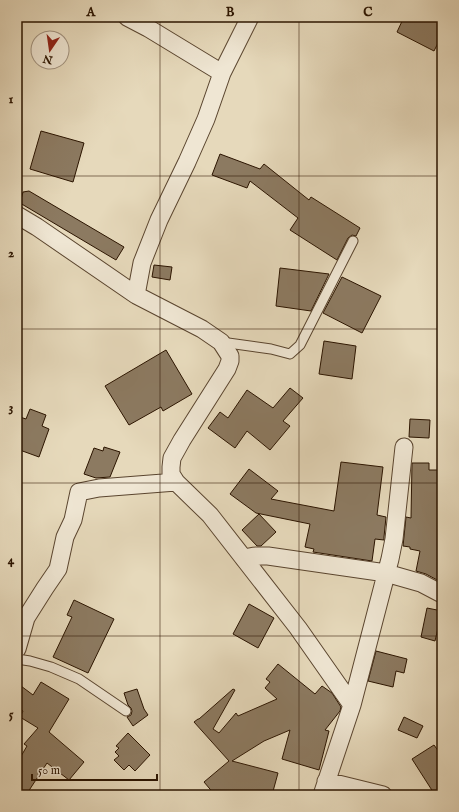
<svg xmlns="http://www.w3.org/2000/svg" width="459" height="812" font-family="'IM FELL English',serif">
<style>
.building{fill:#8c7a61;stroke:#2b1400}
.lines{fill:none;stroke-linecap:round;stroke-linejoin:round}
.lane-casing{stroke:#5a452f;stroke-width:11}
.street-casing{stroke:#5a452f;stroke-width:19}
.lane{stroke:#efe6d3;stroke-width:9}
.street{stroke:#efe6d3;stroke-width:17}
.grid{fill:none;stroke:#2b1400;stroke-width:1;stroke-opacity:0.55}
.neatline{fill:none;stroke:#2b1400;stroke-width:1.5}
.grid-label{font-size:13px;text-anchor:middle;font-weight:bold;fill:#2b1400}
</style>
<rect width="100%" height="100%" fill="#e6d9bb"/>
<filter id="stains"><feTurbulence type="fractalNoise" baseFrequency=".005" numOctaves="4"/><feColorMatrix values="0 0 0 0 .2 0 0 0 0 .09 0 0 0 0 .02 0 0 0 .5 -.17"/></filter>
<radialGradient id="worn" r=".72"><stop offset=".6" stop-color="#630" stop-opacity="0"/><stop offset="1" stop-color="#630" stop-opacity=".3"/></radialGradient>
<path class="building" d="M 404,17 L 442,17 L 442,43 L 438,43 L 434,51 L 397,32 Z
M 41,131 L 84,143 L 73,182 L 30,169 Z
M 220,154 L 260,169 L 264,164 L 309,200 L 311,197 L 360,228 L 356,236 L 352,235 L 348,238 L 337,260 L 290,230 L 298,218 L 250,181 L 247,188 L 212,175 Z
M 29,191 L 124,247 L 116,260 L 20,203 L 23,192 Z
M 154,265 L 172,267 L 170,280 L 152,277 Z
M 280,268 L 329,274 L 311,311 L 276,306 Z
M 342,277 L 381,296 L 362,333 L 323,313 Z
M 324,341 L 356,346 L 352,379 L 319,374 Z
M 166,350 L 192,394 L 163,411 L 161,407 L 129,425 L 105,386 Z
M 290,388 L 303,398 L 283,421 L 290,426 L 270,450 L 247,431 L 235,448 L 208,428 L 220,412 L 228,418 L 247,390 L 273,408 Z
M 30,409 L 46,415 L 42,426 L 49,429 L 39,457 L 17,449 L 17,416 L 26,419 Z
M 410,419 L 430,420 L 429,438 L 409,437 Z
M 104,447 L 120,452 L 110,477 L 96,478 L 84,474 L 94,448 L 103,451 Z
M 341,462 L 383,467 L 377,515 L 386,517 L 384,537 L 384,540 L 375,539 L 372,561 L 313,552 L 314,549 L 305,547 L 310,524 L 256,513 L 230,494 L 249,469 L 278,491 L 271,499 L 334,511 Z
M 412,463 L 429,463 L 429,470 L 438,470 L 438,498 L 442,499 L 442,581 L 439,581 L 426,574 L 416,571 L 420,551 L 410,549 L 410,547 L 403,546 L 406,517 L 411,518 Z
M 259,514 L 276,532 L 261,546 L 257,546 L 242,530 Z
M 74,600 L 114,619 L 88,673 L 53,657 L 72,617 L 67,615 Z
M 249,604 L 274,618 L 258,648 L 233,634 Z
M 427,608 L 442,611 L 435,641 L 421,637 Z
M 376,651 L 407,659 L 404,673 L 396,671 L 393,687 L 368,681 Z
M 278,664 L 315,694 L 322,686 L 332,693 L 341,707 L 340,711 L 325,730 L 329,731 L 319,770 L 282,759 L 290,730 L 264,741 L 232,761 L 278,773 L 272,795 L 215,795 L 204,782 L 229,761 L 194,722 L 198,719 L 199,719 L 233,689 L 235,690 L 213,729 L 219,733 L 236,713 L 238,716 L 277,699 L 265,688 L 270,682 L 266,679 Z
M 41,682 L 69,699 L 49,732 L 84,762 L 69,780 L 47,763 L 26,795 L 17,795 L 17,763 L 27,746 L 24,744 L 38,728 L 20,717 L 23,711 L 17,706 L 17,683 L 33,695 Z
M 137,689 L 144,709 L 148,715 L 133,726 L 127,717 L 131,715 L 132,711 L 131,708 L 128,705 L 124,693 Z
M 404,717 L 423,726 L 417,738 L 398,730 Z
M 128,733 L 150,755 L 135,771 L 129,765 L 124,770 L 114,760 L 119,756 L 115,752 L 119,748 L 116,746 Z
M 434,745 L 442,756 L 442,795 L 435,795 L 412,759 Z"/>
<g class="lines">
<defs>
<path id="lane" d="M 221,342 L 271,349 L 290,354 L 300,345 L 353,241
M 17,659 L 30,661 L 51,667 L 79,679 L 126,711"/>
<path id="street" d="M 127,17 L 148,28 L 222,73
M 17,215 L 37,227 L 136,295 L 202,329 L 221,342 L 230,356 L 230,361 L 227,369 L 182,440 L 172,458 L 171,467 L 171,474 L 176,482 L 210,515 L 298,628 L 352,705
M 136,295 L 142,263 L 159,220 L 187,162 L 206,119 L 222,73 L 250,17
M 244,559 C 252,555 259,556 268,556 L 386,573 L 421,583 L 442,594
M 17,649 L 26,618 L 45,588 L 58,569 L 65,537 L 73,520 L 79,492 L 99,488 L 176,482
M 326,781 L 383,795
M 322,795 L 352,705 L 390,559 L 394,539 L 404,447"/>
</defs>
<use href="#lane" class="lane-casing"/>
<use href="#street" class="street-casing"/>
<use href="#lane" class="lane"/>
<use href="#street" class="street"/>
</g>
<path class="grid" d="M 160,17 L 160,795M 299,17 L 299,795M 17,176 L 442,176M 17,329 L 442,329M 17,483 L 442,483M 17,636 L 442,636"/>
<rect width="459" height="812" fill="none" stroke="#e6d9bb" stroke-width="44"/>
<g transform="translate(50 50) rotate(193)"><circle r="19" fill="#efe6d3" stroke="#a1927f"/>
<path d="M0-3L7 15L0 10L-7 15Z" fill="#8f2418"/>
<text y="-6" font-size="11" font-weight="bold" text-anchor="middle" fill="#2b1400">N</text>
</g>
<path d="M32 774v6h125v-6" fill="none" stroke="#2b1400" stroke-width="2"/>
<text x="38" y="774" font-size="12" fill="#2b1400" stroke="#efe6d3" stroke-width="3" paint-order="stroke">50 m</text>
<rect x="22" y="22" width="415" height="768" class="neatline"/>
<g class="grid-label">
<text x="91" y="16">A</text>
<text x="230" y="16">B</text>
<text x="368" y="16">C</text>
<text x="11" y="103">1</text>
<text x="11" y="257">2</text>
<text x="11" y="411">3</text>
<text x="11" y="564">4</text>
<text x="11" y="718">5</text>
</g>
<rect width="100%" height="100%" filter="url(#stains)"/>
<rect width="100%" height="100%" fill="url(#worn)"/>
</svg>
